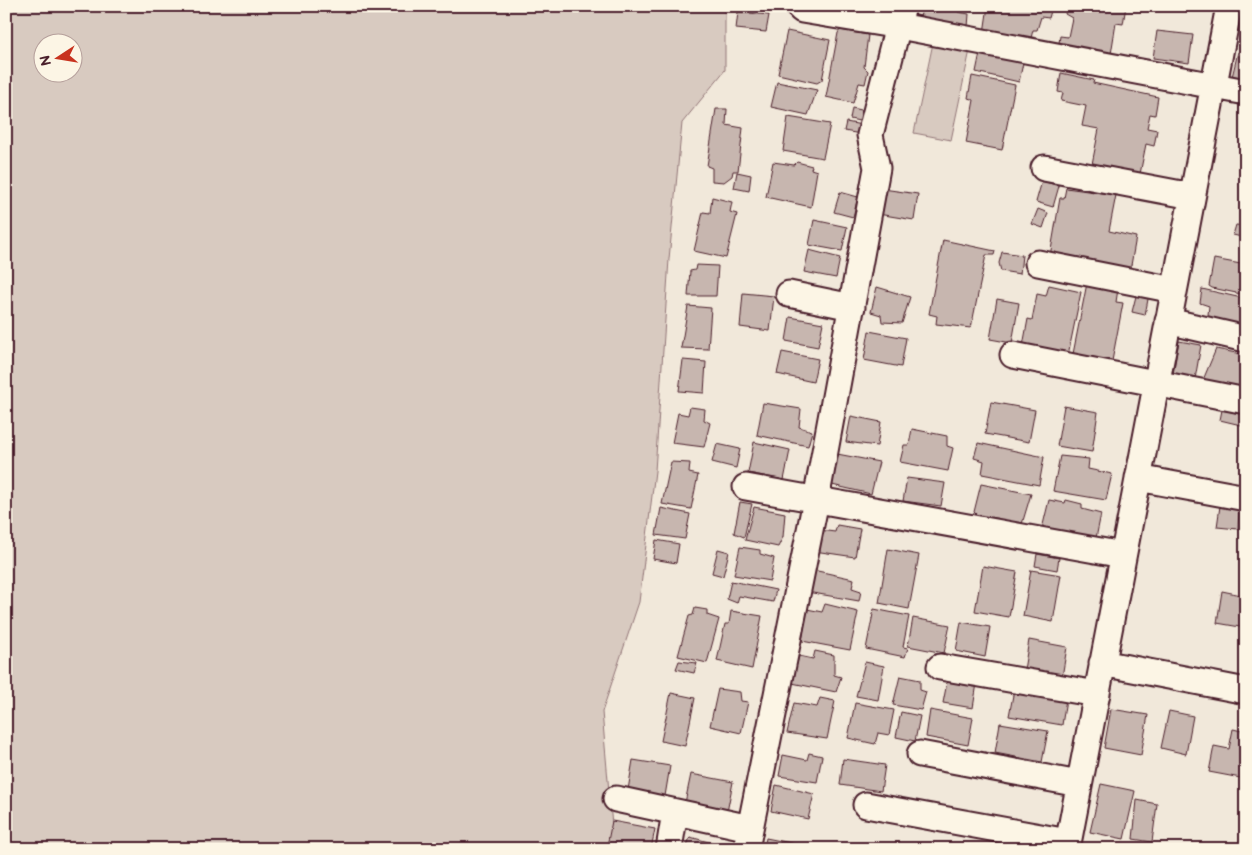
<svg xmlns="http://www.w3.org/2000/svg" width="1252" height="855" font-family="'Balsamiq Sans',sans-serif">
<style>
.green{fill:#d8cac0;stroke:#917476;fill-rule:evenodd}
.building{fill:#c7b6af;stroke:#4a1f2b}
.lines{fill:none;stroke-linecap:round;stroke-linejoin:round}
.minor-casing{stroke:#4a1f2b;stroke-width:29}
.minor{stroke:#fcf5e5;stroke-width:25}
</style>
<rect width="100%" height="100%" fill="#f1e8da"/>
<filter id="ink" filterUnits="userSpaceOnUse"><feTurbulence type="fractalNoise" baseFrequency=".02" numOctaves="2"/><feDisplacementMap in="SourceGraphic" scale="10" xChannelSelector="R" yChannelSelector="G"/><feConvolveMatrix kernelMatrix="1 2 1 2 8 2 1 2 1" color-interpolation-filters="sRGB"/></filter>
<g filter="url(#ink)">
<path class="green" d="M 6,6 L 725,6 L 725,70 L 682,123 L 669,259 L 655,471 L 639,602 L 602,712 L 612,826 L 610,849 L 6,849 ZM 42,42 L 72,42 L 72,72 L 42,72 Z
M 933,43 L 970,50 L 951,140 L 914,133 Z"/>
<path class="building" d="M 848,6 L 894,6 L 892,16 Z
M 922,6 L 959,6 L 958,12 L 969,14 L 968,27 L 920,19 Z
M 988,6 L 1050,6 L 1052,7 L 1049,18 L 1041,17 L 1037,30 L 1033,30 L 1030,42 L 984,33 Z
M 1067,6 L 1126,6 L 1123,24 L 1116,23 L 1111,54 L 1059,43 L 1060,36 L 1068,37 L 1072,18 L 1065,14 Z
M 738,12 L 769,15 L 766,32 L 736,29 Z
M 840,30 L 868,35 L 864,67 L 868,71 L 865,84 L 859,83 L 853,103 L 826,97 L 838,33 Z
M 787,31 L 830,40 L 822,80 L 817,83 L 778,74 Z
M 1157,31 L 1193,35 L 1189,63 L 1153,58 Z
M 1238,52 L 1246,53 L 1246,80 L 1232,77 Z
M 980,53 L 1023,63 L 1019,82 L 976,72 Z
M 1061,73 L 1094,80 L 1093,83 L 1158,97 L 1155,115 L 1150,114 L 1147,128 L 1157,130 L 1154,146 L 1146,144 L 1140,174 L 1092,164 L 1099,129 L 1082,126 L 1086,106 L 1061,101 L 1063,93 L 1058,92 Z
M 972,76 L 1015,85 L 1002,150 L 966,143 L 974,100 L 968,98 Z
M 777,82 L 817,90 L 808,115 L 771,107 Z
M 852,108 L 866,111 L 864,122 L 850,119 Z
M 716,109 L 727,109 L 726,125 L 743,128 L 738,171 L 733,171 L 732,176 L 724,182 L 712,181 L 712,168 L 707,166 Z
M 788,117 L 830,124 L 823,158 L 783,151 Z
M 846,122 L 862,125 L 861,134 L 844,131 Z
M 773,162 L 794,165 L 797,162 L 812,166 L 811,169 L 817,171 L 811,207 L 766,197 Z
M 737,172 L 751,175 L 749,191 L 734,188 Z
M 1042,181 L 1059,186 L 1053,207 L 1036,202 Z
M 1066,188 L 1116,195 L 1109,231 L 1136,237 L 1130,271 L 1050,256 L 1060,198 L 1064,198 Z
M 883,189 L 918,194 L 914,220 L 878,214 Z
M 840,192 L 858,197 L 853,217 L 834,212 Z
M 712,197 L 732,202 L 730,212 L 737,214 L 726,258 L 694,251 L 703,212 L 710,213 Z
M 1038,209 L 1048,213 L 1043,228 L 1032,224 Z
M 814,220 L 847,227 L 842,251 L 809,245 Z
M 1236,225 L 1246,226 L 1246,238 L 1233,235 Z
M 943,240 L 995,251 L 994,255 L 986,255 L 971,328 L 936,324 L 937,316 L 929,314 Z
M 809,250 L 840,258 L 836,278 L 804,272 Z
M 1002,252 L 1022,255 L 1020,274 L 1001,271 L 999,263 Z
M 1214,259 L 1246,265 L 1246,295 L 1212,288 L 1209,286 Z
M 696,265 L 718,266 L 716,296 L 688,296 L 690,271 L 695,270 Z
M 1087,283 L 1118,289 L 1116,302 L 1123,303 L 1112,361 L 1073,354 Z
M 1049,285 L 1081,292 L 1068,355 L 1023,346 L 1028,319 L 1032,320 L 1037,294 L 1046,296 Z
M 877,287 L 910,297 L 902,323 L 882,322 L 881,315 L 871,312 Z
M 1202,289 L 1246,299 L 1246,331 L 1207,323 L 1209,306 L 1200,303 Z
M 1137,292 L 1149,294 L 1145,315 L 1132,312 Z
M 743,293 L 774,296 L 770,331 L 740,327 Z
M 997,299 L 1019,303 L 1012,343 L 990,339 Z
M 688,306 L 711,308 L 708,349 L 681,348 Z
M 790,317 L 823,323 L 818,347 L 786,341 Z
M 869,331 L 906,338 L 901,367 L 864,360 Z
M 1179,341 L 1201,345 L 1195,379 L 1173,374 Z
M 1216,349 L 1246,355 L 1246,390 L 1203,380 Z
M 782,352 L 818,359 L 813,382 L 777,374 Z
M 683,360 L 706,362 L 704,393 L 679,391 Z
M 991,402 L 1035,410 L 1029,442 L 985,434 Z
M 763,403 L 801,409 L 799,427 L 812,431 L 808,446 L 757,435 Z
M 1064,406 L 1098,412 L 1092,452 L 1057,446 Z
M 690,407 L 705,409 L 704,420 L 710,423 L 704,447 L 672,443 L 678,413 L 688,415 Z
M 1222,410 L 1246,415 L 1245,426 L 1220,420 Z
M 851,416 L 881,422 L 877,446 L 846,442 Z
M 912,429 L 947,436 L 947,446 L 953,448 L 948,471 L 900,462 L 904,445 L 909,445 Z
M 754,442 L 790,450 L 784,480 L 748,473 Z
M 978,443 L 1044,457 L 1039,485 L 982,474 L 984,461 L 974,458 Z
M 717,444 L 740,449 L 736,468 L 712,462 Z
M 832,453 L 879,462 L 871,494 L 832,485 L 827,478 Z
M 1060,456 L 1089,459 L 1088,469 L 1112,474 L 1106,500 L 1053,491 Z
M 671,462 L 690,463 L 689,473 L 698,475 L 691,509 L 662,504 Z
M 907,478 L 945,483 L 941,506 L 903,501 Z
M 981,484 L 1031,494 L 1022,524 L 979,517 L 974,512 Z
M 1049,500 L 1065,503 L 1066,500 L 1082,504 L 1082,509 L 1101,514 L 1096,538 L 1042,529 Z
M 740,502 L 752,504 L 744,537 L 734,533 Z
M 1220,506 L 1239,509 L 1238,529 L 1217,527 Z
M 754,507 L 785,513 L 783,537 L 778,547 L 745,540 Z
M 661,508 L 690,514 L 685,539 L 656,535 Z
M 837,525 L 860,529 L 855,557 L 814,551 L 819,530 L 835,532 Z
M 656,540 L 679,544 L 676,563 L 653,559 Z
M 740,547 L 760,550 L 760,554 L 774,558 L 770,581 L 734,575 Z
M 718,549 L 729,552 L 723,576 L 712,573 Z
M 888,549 L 919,555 L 909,609 L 879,603 Z
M 1037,554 L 1059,558 L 1057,570 L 1035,566 Z
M 983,566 L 1017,572 L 1009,617 L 975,611 Z
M 813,570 L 854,579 L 852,588 L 861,591 L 859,601 L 807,592 Z
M 1031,570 L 1061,575 L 1053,622 L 1023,616 Z
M 731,581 L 776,590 L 773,602 L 739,596 L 737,603 L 727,599 Z
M 1222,591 L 1246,596 L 1246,628 L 1217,623 Z
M 825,604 L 858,612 L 850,650 L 802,641 L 807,609 L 822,612 Z
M 695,608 L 707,610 L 707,615 L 719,619 L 707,663 L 678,656 L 689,616 L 693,615 Z
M 874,609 L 909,616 L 903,647 L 908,648 L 905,657 L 866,649 Z
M 731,611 L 762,616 L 752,669 L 717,661 L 725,624 L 729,624 Z
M 913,618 L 950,625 L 944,653 L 908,646 Z
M 961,622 L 990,627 L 985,657 L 956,651 Z
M 1029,640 L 1067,647 L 1062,677 L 1024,670 Z
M 815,651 L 834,655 L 834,675 L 841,677 L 836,692 L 792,683 L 799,656 L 813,659 Z
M 679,661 L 697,663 L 694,673 L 676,669 Z
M 865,662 L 884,666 L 878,700 L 856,696 Z
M 949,672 L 978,677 L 973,708 L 943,703 Z
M 900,676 L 920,680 L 920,690 L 926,692 L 921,710 L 893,705 Z
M 718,689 L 740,692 L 741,701 L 748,702 L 741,733 L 710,726 Z
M 1014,690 L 1066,699 L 1062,725 L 1009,716 Z
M 671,693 L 695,698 L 685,746 L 661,741 Z
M 820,698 L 835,701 L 827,739 L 787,733 L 794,703 L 817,707 Z
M 855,703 L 894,710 L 889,735 L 878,733 L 875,744 L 848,738 Z
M 1111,709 L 1148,715 L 1141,755 L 1104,748 Z
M 930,710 L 973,718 L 968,745 L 926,737 Z
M 1169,711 L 1193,716 L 1186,754 L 1161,748 Z
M 901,712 L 920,716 L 915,741 L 896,737 Z
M 1000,723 L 1048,731 L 1042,762 L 995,753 Z
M 1233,729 L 1246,732 L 1246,779 L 1209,772 L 1214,746 L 1229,749 Z
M 809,753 L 822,756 L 817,782 L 779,776 L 783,755 L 807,760 Z
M 843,759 L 885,765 L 881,791 L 840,785 Z
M 633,760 L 670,766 L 665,796 L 628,790 Z
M 691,774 L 733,782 L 727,812 L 685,803 Z
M 1101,784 L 1135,791 L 1124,839 L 1090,832 Z
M 776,785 L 814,794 L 808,819 L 771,811 Z
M 1137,800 L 1157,804 L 1152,842 L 1133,839 Z
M 612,821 L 655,829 L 651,849 L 619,849 L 607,846 Z
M 690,837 L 720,845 L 719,849 L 686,849 Z
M 766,838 L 806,846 L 805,849 L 764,849 Z
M 1004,840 L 1039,849 L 1002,849 Z"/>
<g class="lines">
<defs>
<path id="minor" d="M 798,6 L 802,10 L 899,26 L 1246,92
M 1044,168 L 1192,196
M 1038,263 L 1174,290
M 789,294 L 852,307
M 1168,321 L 1246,339
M 1013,355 L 1246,401
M 1138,478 L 1246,498
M 746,487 L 1123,555
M 1102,663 L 1246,691
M 940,667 L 1097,694
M 920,754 L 1079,784
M 616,799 L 750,828
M 866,805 L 1068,842
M 669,849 L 675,812
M 746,849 L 816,500 L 877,168 L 870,135 L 903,6
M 1067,849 L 1229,6"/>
</defs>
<use href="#minor" class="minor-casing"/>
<use href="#minor" class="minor"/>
</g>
</g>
<rect width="1252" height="855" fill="none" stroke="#fcf5e5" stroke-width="25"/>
<rect x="12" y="12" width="1227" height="830" fill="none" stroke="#4a1f2b" stroke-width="2" filter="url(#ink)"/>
<g transform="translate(58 58) rotate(258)"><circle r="24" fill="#fcf5e5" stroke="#b59f9b"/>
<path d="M0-4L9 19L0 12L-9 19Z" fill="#c8321e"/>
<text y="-8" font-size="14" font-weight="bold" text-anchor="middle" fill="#4a1f2b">N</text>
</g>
</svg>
